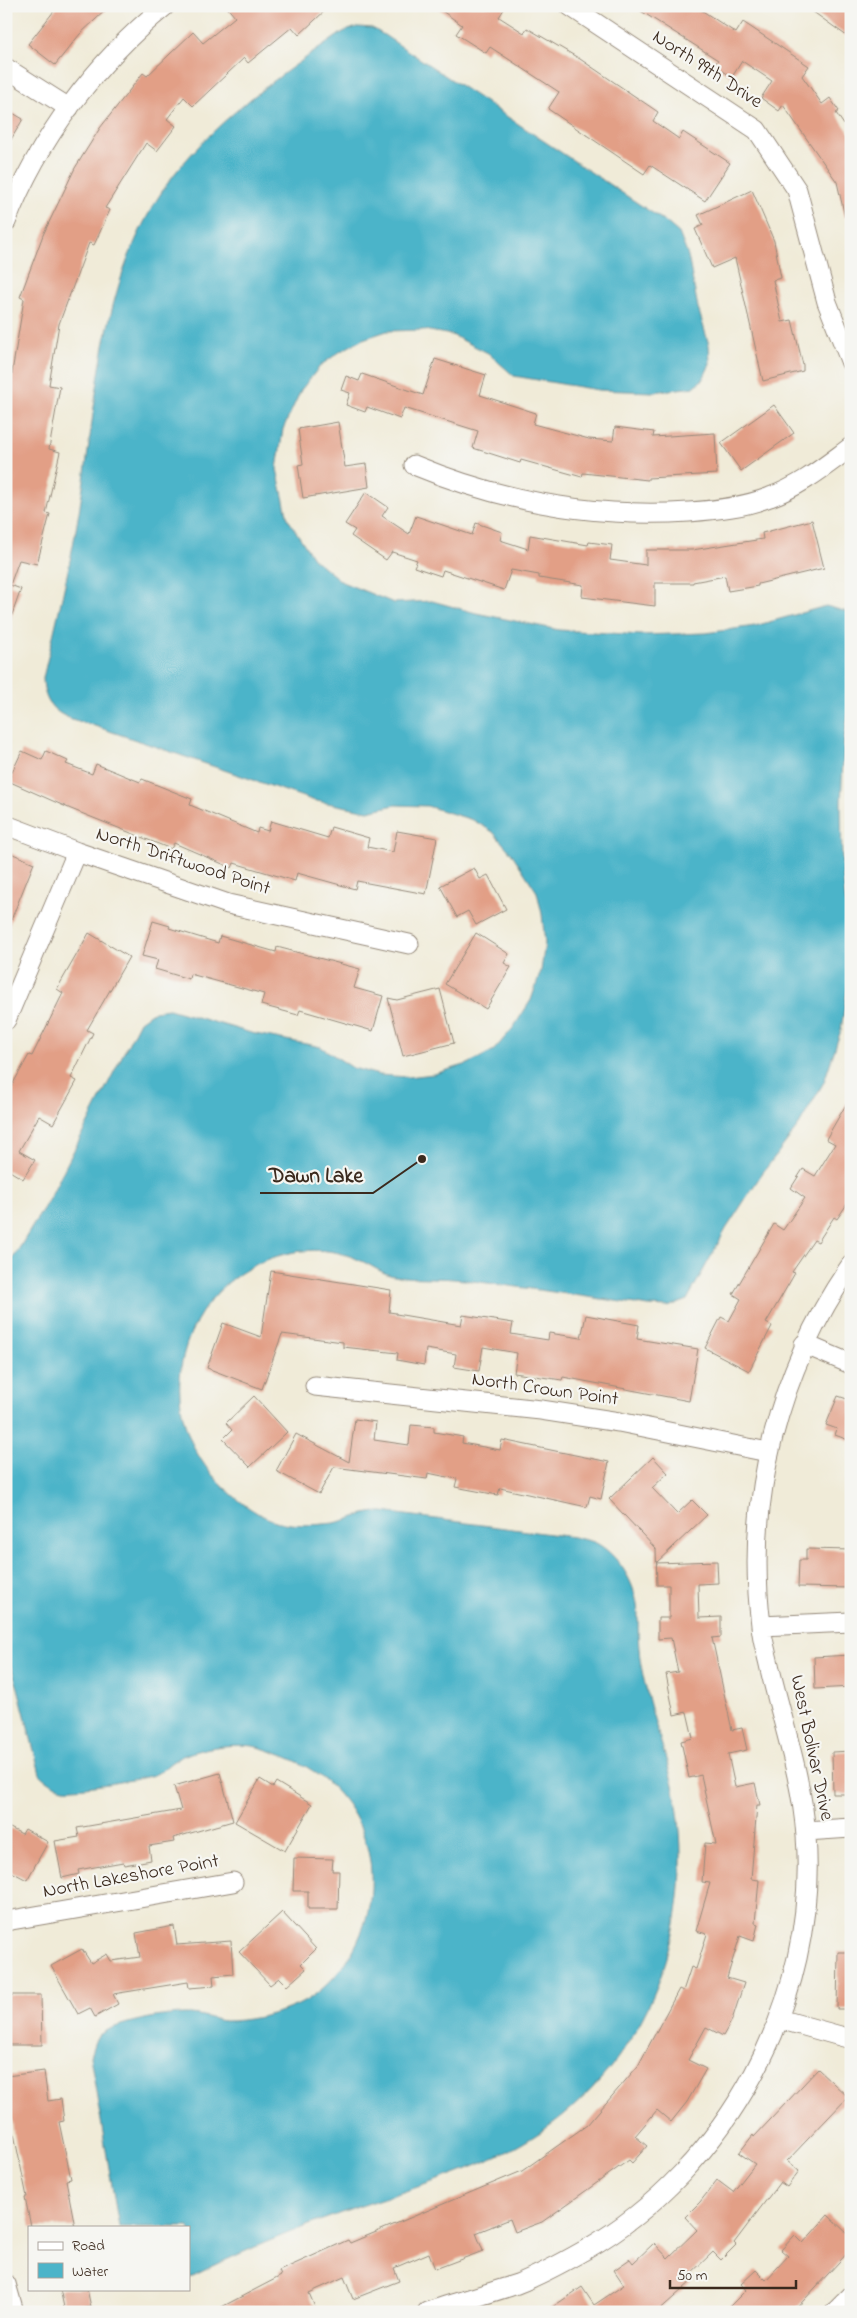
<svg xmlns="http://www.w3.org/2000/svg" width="857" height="2318" font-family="'Indie Flower',sans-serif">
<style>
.water{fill:#4bb4c9;stroke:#436f74}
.building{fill:#e29f86}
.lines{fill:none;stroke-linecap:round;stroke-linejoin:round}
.minor-casing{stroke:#968a7b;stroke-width:21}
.minor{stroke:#fff;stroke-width:19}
.labels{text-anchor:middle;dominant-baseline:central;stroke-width:4.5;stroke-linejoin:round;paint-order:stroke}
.street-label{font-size:20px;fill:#3b2a1e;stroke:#f6f6f2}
.leader{fill:none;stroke:#3b2a1e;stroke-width:2}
.callout-dot{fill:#3b2a1e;stroke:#f6f6f2;stroke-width:2}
.callout-label{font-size:21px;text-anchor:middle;font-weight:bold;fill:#3b2a1e;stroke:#f6f6f2;stroke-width:4.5;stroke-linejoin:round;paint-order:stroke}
</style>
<rect width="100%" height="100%" fill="#f6f6f2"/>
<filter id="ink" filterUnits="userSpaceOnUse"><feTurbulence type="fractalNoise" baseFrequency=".02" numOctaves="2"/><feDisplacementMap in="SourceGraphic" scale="10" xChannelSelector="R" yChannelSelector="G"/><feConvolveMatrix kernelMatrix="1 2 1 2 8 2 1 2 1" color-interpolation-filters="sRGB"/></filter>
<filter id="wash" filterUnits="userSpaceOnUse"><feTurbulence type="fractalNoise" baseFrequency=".0096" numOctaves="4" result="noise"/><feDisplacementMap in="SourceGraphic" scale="20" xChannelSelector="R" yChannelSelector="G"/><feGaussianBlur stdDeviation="1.12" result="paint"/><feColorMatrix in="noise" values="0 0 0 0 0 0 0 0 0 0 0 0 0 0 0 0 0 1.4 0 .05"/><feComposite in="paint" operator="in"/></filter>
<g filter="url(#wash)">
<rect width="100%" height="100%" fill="#f0ebd8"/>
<path class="water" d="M 357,27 L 372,28 L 384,35 L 666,222 L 679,233 L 688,256 L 698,308 L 709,345 L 710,364 L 703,379 L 694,387 L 653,392 L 598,390 L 514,376 L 488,353 L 452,335 L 424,330 L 387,331 L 363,339 L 341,351 L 321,365 L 301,390 L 283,429 L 277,469 L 288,519 L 313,558 L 342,582 L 394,603 L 432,601 L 476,613 L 559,630 L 641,635 L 706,633 L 755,626 L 826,606 L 848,612 L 851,617 L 851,697 L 844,740 L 841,803 L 842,868 L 848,925 L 849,977 L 841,1030 L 824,1082 L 799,1125 L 761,1175 L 726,1229 L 687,1300 L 668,1307 L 649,1306 C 588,1297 527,1288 465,1280 C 442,1277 417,1279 394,1276 C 382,1274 370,1264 359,1260 C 336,1249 310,1248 285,1254 C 177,1281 143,1414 226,1489 C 241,1503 259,1517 279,1522 C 295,1526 317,1525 334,1523 C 351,1520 365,1511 383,1512 L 573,1537 C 580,1539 588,1540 594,1542 C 614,1551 630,1575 635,1595 C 640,1612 637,1632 639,1648 C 640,1666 645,1684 649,1701 C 659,1740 675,1780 679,1820 C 694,1960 627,2097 496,2157 C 446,2180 393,2194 341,2213 C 289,2232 238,2253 189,2278 L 189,2227 L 119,2227 L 90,2056 C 92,2051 94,2042 97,2037 C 110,2023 170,2013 189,2014 C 201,2014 213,2020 225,2021 C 246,2021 267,2016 288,2009 C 312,2001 332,1982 346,1962 C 396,1887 370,1789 284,1756 C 275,1753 264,1748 253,1746 C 230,1743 195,1748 175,1760 C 168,1764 163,1771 156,1774 C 146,1779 74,1790 64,1788 C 55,1786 47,1781 40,1774 L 18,1688 L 6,1651 L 6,1270 L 49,1199 L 140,1021 L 154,1011 L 169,1009 L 251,1033 L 321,1047 L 353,1068 L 379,1075 L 408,1077 L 434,1074 L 468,1064 L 494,1050 L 513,1028 L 531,1000 L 541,971 L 545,943 L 542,914 L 537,892 L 512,854 L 493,832 L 473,820 L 427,806 L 395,805 L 368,811 L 312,800 L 89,724 C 61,717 44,710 43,678 C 56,623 70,568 79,512 C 99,395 99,271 176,172 C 223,114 282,74 343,32 Z"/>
<g id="blocks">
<path class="building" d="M 58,6 L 110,6 L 80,34 L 55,65 L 28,44 Z
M 226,6 L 330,6 L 299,35 L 292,27 L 248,63 L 244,58 L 193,106 L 184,97 L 167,119 L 176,126 L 157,151 L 146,143 L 105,208 L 110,210 L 94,245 L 89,243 L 59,324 L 49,385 L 60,387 L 49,449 L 60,452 L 46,513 L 50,514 L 37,564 L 19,560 L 10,585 L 21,589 L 8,626 L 6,625 L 6,409 L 24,299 L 20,297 L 43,235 L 75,168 L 100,128 L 143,73 L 147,76 L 193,32 L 203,43 L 235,17 Z
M 435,6 L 506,6 L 499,17 L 524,33 L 527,28 L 580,59 L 658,112 L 653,121 L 679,139 L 683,132 L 730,163 L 705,201 L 650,165 L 644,174 L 548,109 L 559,92 L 490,47 L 486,53 L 456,34 L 462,25 Z
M 633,6 L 695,6 L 736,33 L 743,22 L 809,66 L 802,76 L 822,104 L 830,98 L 839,111 L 836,113 L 851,135 L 851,217 L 845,217 L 837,182 L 783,105 L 779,111 L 761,98 L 772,81 L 742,61 L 732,77 L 714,65 L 718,60 Z
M 805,6 L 851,6 L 851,39 Z
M 6,109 L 23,119 L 6,148 Z
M 752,190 L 774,241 L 781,278 L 773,280 L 782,322 L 792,320 L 803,365 L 803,371 L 763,381 L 735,258 L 712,268 L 695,229 L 703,225 L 698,215 Z
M 435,359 L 486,375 L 480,395 L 536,413 L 533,424 L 589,439 L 613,441 L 615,427 L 654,432 L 653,437 L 715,433 L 717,474 L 648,478 L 648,480 L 583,473 L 582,477 L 521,460 L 520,463 L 473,448 L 478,431 L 404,408 L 400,419 L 367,407 L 365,412 L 346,405 L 350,393 L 341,390 L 346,376 L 359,381 L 362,374 L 423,395 Z
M 774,405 L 794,433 L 741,471 L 721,443 Z
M 338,422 L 345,467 L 366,464 L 369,487 L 303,498 L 298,465 L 303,464 L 298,429 Z
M 366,492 L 388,507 L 382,516 L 409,534 L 416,516 L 472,535 L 476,523 L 502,532 L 500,540 L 528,549 L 530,535 L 588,545 L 589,542 L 612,545 L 610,560 L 646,565 L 646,550 L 692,550 L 763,539 L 762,533 L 812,520 L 824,568 L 758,584 L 758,586 L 728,591 L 725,576 L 693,582 L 693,583 L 655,583 L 655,606 L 582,597 L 583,585 L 539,578 L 539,575 L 511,570 L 504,590 L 443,570 L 441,576 L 414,567 L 417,560 L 392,552 L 386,560 L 351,536 L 355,530 L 345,524 Z
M 22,751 L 42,760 L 46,751 L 68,761 L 66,764 L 92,774 L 96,764 L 140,782 L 142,779 L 192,799 L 190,805 L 257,833 L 258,828 L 268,831 L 271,821 L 328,838 L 331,827 L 369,838 L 367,847 L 393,852 L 397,831 L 437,838 L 426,894 L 357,881 L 355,889 L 297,873 L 295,881 L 234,863 L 232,868 L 174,843 L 171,849 L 71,809 L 8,781 Z
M 6,851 L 34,863 L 7,930 L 6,930 Z
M 474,868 L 480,879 L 488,875 L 506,909 L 476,925 L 468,911 L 457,917 L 440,886 Z
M 153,921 L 170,926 L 169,928 L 218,943 L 220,936 L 276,952 L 277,947 L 360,969 L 354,988 L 383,996 L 373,1031 L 300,1010 L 298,1015 L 261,1005 L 264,994 L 190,974 L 189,979 L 155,969 L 158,960 L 142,956 Z
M 89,933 L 129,957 L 87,1030 L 93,1033 L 71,1078 L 77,1081 L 53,1124 L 39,1116 L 19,1151 L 35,1160 L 23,1179 L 8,1170 L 6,1173 L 6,1096 L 29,1055 L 32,1056 L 63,993 L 57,989 Z
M 476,933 L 509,954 L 504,963 L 511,967 L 486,1009 L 445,984 Z
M 440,989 L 454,1043 L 403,1056 L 388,998 L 397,1000 Z
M 851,1096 L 851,1198 L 837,1219 L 834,1217 L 818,1242 L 814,1240 L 792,1272 L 795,1273 L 766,1323 L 772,1326 L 749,1371 L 705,1348 L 721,1317 L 729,1321 L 741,1299 L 733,1294 L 774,1224 L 783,1230 L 805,1198 L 791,1188 L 803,1169 L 815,1176 L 835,1144 L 826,1139 Z
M 271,1271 L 391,1290 L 389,1312 L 396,1313 L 396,1314 L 461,1325 L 463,1315 L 513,1323 L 511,1334 L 548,1340 L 549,1333 L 581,1338 L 586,1315 L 639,1325 L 637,1339 L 698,1349 L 689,1401 L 563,1377 L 562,1380 L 514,1373 L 517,1353 L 483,1347 L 479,1371 L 454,1367 L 456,1354 L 426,1349 L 424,1365 L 397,1360 L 398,1353 L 343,1347 L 343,1342 L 282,1334 L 262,1389 L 207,1368 L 223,1323 L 261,1337 Z
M 254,1396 L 287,1432 L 250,1467 L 223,1439 L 232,1430 L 226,1423 Z
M 838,1396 L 850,1400 L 851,1398 L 851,1441 L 835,1435 L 837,1429 L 826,1425 Z
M 355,1419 L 376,1422 L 374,1440 L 409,1445 L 411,1425 L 434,1427 L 434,1432 L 463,1437 L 462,1443 L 500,1450 L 502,1440 L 609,1462 L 601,1499 L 590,1496 L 587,1507 L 500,1488 L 498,1495 L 455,1487 L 457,1479 L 428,1473 L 427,1479 L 334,1467 L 319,1494 L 276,1471 L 296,1434 L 349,1462 Z
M 653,1457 L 668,1473 L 652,1488 L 677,1514 L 692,1500 L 707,1515 L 656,1563 L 717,1561 L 718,1583 L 698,1584 L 699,1618 L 721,1617 L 721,1637 L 712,1638 L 732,1730 L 742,1728 L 747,1750 L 728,1754 L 735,1787 L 755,1783 L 760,1805 L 757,1805 L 751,1879 L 759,1880 L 755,1923 L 758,1924 L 754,1941 L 740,1936 L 727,1978 L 744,1983 L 732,2020 L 723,2036 L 706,2027 L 688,2060 L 706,2069 L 687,2102 L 671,2122 L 657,2110 L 635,2136 L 647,2146 L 632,2163 L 629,2160 L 542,2222 L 515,2232 L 510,2219 L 476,2233 L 483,2251 L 435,2269 L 429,2253 L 394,2268 L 399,2281 L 353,2299 L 344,2277 L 309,2293 L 317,2312 L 212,2312 L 281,2276 L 279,2271 L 348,2240 L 350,2243 L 522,2171 L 587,2125 L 638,2066 L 679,1989 L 683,1991 L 691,1967 L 696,1969 L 707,1934 L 696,1931 L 710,1883 L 702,1882 L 705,1843 L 716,1844 L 701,1775 L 689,1778 L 681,1741 L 693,1738 L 687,1712 L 674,1715 L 666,1674 L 678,1672 L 671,1638 L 658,1639 L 658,1618 L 669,1618 L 669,1585 L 657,1585 L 656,1549 L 609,1499 Z
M 806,1549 L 851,1550 L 851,1588 L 798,1587 L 799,1560 L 806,1560 Z
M 851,1655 L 851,1687 L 815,1689 L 814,1657 Z
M 851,1751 L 851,1794 L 833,1794 L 832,1752 Z
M 220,1773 L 233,1821 L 173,1838 L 174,1842 L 149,1846 L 151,1860 L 124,1865 L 123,1862 L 78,1870 L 79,1874 L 62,1878 L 55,1841 L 79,1837 L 77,1828 L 181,1810 L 174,1786 Z
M 260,1779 L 273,1787 L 276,1782 L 312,1804 L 285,1851 L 235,1822 Z
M 6,1826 L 22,1834 L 25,1829 L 48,1842 L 27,1880 L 6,1869 Z
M 294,1858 L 333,1859 L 332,1871 L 339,1871 L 338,1909 L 308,1909 L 308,1891 L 293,1891 Z
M 282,1912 L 316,1949 L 301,1964 L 306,1969 L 287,1986 L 279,1978 L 270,1985 L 239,1952 Z
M 174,1926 L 177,1945 L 231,1941 L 233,1974 L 213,1976 L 214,1986 L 189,1988 L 188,1982 L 113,1994 L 118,2004 L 95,2017 L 90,2008 L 78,2014 L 51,1966 L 82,1949 L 91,1963 L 107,1954 L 111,1961 L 140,1957 L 136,1933 Z
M 838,1952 L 851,1952 L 851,2009 L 837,2009 Z
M 6,1995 L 41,1995 L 42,2045 L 6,2045 Z
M 818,2069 L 848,2097 L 787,2161 L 799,2171 L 787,2187 L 780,2182 L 734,2243 L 736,2245 L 721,2260 L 713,2252 L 687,2277 L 691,2282 L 657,2312 L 545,2312 L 582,2287 L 594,2305 L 624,2285 L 614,2270 L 630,2259 L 633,2263 L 654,2243 L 668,2258 L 697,2230 L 685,2217 L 700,2202 L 717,2180 L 733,2192 L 755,2164 L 739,2153 L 753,2135 L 754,2137 Z
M 44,2071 L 48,2101 L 61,2099 L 64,2121 L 59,2122 L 71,2179 L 66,2180 L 75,2227 L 31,2227 L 25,2197 L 27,2197 L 13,2129 L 7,2076 Z
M 828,2215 L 851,2237 L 851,2249 L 793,2312 L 724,2312 L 746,2290 L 741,2284 L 756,2270 L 766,2280 L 788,2256 L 781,2250 L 795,2235 L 803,2243 Z
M 60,2289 L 87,2289 L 91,2307 L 65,2312 Z"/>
</g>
</g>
<g filter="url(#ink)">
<use href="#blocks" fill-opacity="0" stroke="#968a7b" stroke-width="1"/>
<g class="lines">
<defs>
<path id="minor" d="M 570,6 L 757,130 L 797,190 L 827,302 L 851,363
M 6,68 L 69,108
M 6,222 C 38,139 96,62 165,6
M 414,465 C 501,501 594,518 689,512 C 716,510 744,507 770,497 C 801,486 825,466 851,447
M 6,825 L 77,852 L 228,904 L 409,944
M 6,1020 L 77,852
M 804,1344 L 851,1364
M 315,1386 L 541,1410 L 619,1422 L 768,1452
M 761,1626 L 851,1622
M 806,1831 L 851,1828
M 6,1921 L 233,1882
M 779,2019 L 851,2039
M 6,2284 L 14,2312
M 427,2312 C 457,2302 488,2294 517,2284 C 540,2275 564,2262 585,2250 C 728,2168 819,1999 806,1836 C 802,1779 783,1724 770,1669 C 767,1654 762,1640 761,1625 C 745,1499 779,1369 851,1265
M 835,2312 L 851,2296"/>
</defs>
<use href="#minor" class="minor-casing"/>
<use href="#minor" class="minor"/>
</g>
</g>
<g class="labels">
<g class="street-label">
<text transform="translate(707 70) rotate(33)">North 99th Drive</text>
<text transform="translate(183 862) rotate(18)">North Driftwood Point</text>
<text transform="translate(545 1390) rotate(8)">North Crown Point</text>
<text transform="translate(811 1748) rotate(78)">West Bolivar Drive</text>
<text transform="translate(131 1877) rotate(-10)">North Lakeshore Point</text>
</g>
</g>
<path class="leader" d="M422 1159L373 1193H260"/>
<circle class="callout-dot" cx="422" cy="1159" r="5"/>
<g class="callout-label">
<text x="316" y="1182">Dawn Lake</text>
</g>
<rect width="857" height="2318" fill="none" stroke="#f6f6f2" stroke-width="25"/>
<rect x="28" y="2226" width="162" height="65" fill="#f6f6f2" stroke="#aba49d"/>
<rect x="38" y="2242" width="25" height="8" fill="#ffffff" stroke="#aba49d"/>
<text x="72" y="2250" font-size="15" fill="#3b2a1e">Road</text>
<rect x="38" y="2263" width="25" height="15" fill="#4bb4c9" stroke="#aba49d"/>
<text x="72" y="2276" font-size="15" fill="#3b2a1e">Water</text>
<path d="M670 2280v8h126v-8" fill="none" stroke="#3b2a1e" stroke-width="2.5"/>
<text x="677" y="2280" font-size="15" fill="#3b2a1e" stroke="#f6f6f2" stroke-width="4" paint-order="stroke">50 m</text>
</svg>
